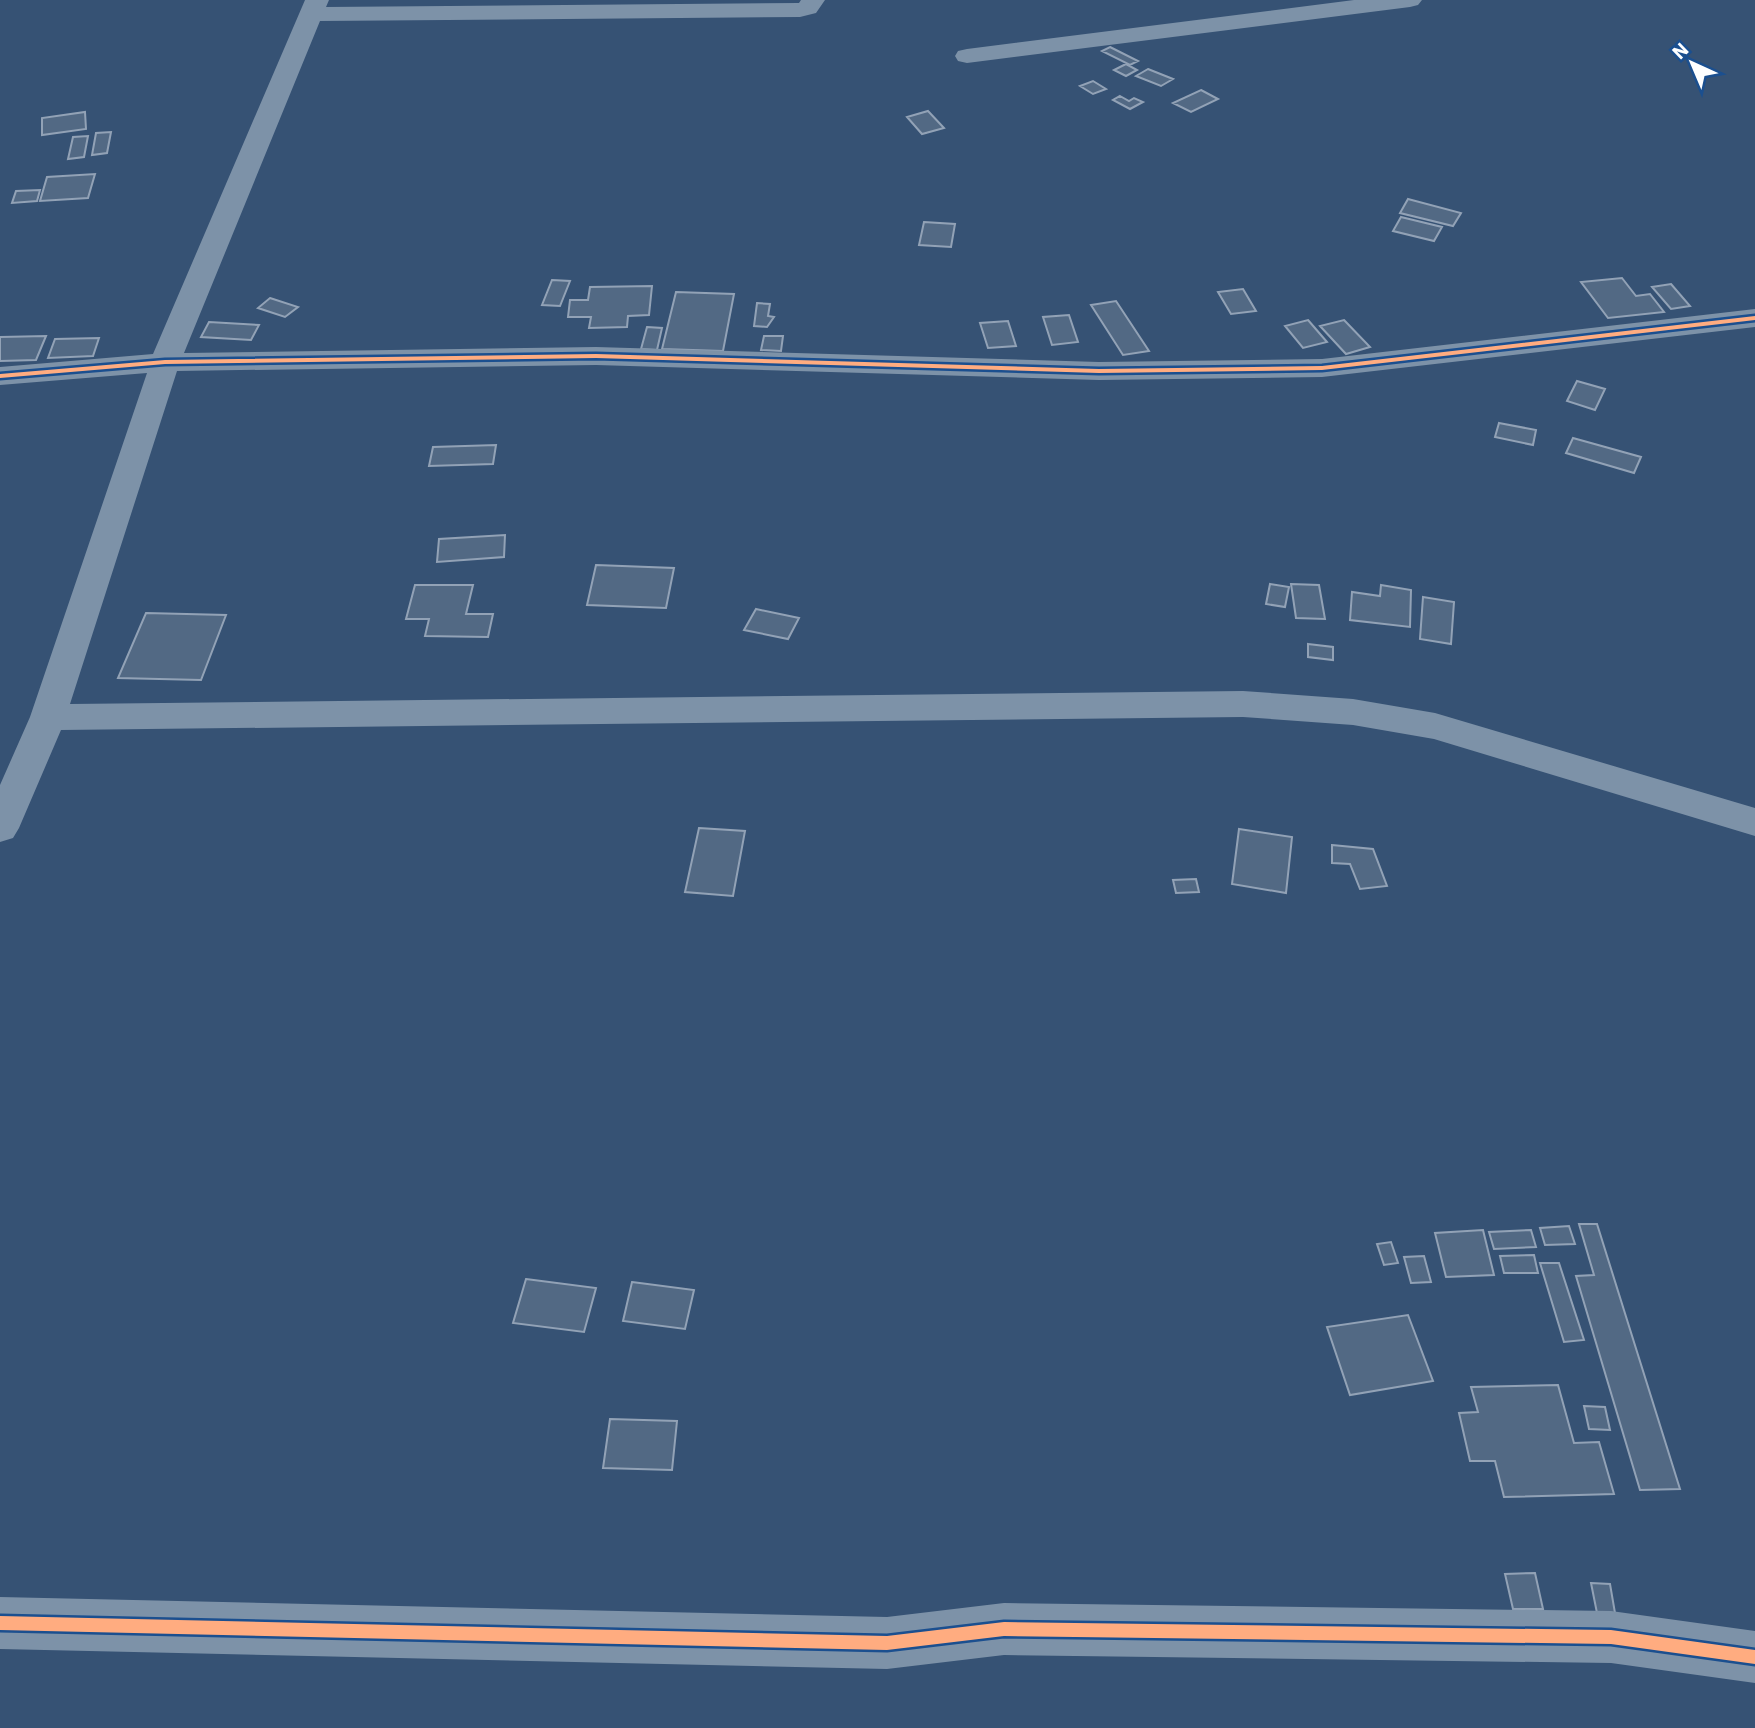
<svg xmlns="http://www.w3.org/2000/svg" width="1755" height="1728" font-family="'IBM Plex Sans',sans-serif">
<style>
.building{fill:#526984;stroke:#92a2b6;stroke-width:2}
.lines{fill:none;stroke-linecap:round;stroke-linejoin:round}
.minor{fill:#7d92a8;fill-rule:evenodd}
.cycleway-casing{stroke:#1b4f8f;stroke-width:5}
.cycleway{fill:#ffac80;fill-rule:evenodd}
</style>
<rect width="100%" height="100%" fill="#365274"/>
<path class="building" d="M 1110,47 L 1138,61 L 1130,65 L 1102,51 Z
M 1126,64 L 1137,70 L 1126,76 L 1114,70 Z
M 1148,69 L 1173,79 L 1161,86 L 1136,76 Z
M 1093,81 L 1106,89 L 1093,94 L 1080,86 Z
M 1201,90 L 1218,99 L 1191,112 L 1173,103 Z
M 1120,96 L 1129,101 L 1134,98 L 1143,102 L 1130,109 L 1113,100 Z
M 928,111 L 944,128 L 922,134 L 907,117 Z
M 85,112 L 86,129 L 42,135 L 42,118 Z
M 111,132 L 107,153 L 92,155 L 96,133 Z
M 88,136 L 84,157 L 68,159 L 73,137 Z
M 95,174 L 88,198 L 40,201 L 47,177 Z
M 40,190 L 37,201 L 12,203 L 16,191 Z
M 1408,199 L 1461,213 L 1453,226 L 1400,213 Z
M 1401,217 L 1442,227 L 1434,241 L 1393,231 Z
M 924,222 L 955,224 L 951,247 L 919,245 Z
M 1622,278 L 1636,296 L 1650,294 L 1664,312 L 1608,318 L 1581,282 Z
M 552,280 L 570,281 L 560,306 L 542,305 Z
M 1671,284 L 1690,306 L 1671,309 L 1652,287 Z
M 652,286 L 649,315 L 628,316 L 627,327 L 589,328 L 591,317 L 568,317 L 570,300 L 588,300 L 590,287 Z
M 1243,289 L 1256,311 L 1231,314 L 1218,292 Z
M 676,292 L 734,294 L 723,351 L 662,349 Z
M 270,298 L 298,307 L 285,317 L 258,308 Z
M 1116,301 L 1149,351 L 1123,355 L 1091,305 Z
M 757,303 L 770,304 L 768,316 L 774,317 L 767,327 L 754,326 Z
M 1069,315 L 1078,342 L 1052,345 L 1043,317 Z
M 1308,320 L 1327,342 L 1303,348 L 1285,326 Z
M 1344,320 L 1370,347 L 1346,354 L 1320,326 Z
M 1008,321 L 1016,346 L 988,348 L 980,323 Z
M 209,322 L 259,325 L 251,340 L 201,337 Z
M 647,327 L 662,328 L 657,350 L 641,349 Z
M 46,336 L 36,360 L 0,361 L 0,337 Z
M 764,336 L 783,336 L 781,351 L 761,350 Z
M 99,338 L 93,356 L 48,358 L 55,339 Z
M 1577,381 L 1605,389 L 1595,410 L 1567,401 Z
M 1499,423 L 1536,430 L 1533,445 L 1495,437 Z
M 1573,438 L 1641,457 L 1634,473 L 1566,453 Z
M 496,445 L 493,464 L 429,466 L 433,447 Z
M 505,535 L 504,557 L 437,562 L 439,539 Z
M 596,565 L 674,568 L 666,608 L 587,605 Z
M 1270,584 L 1289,587 L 1285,607 L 1266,604 Z
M 1291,584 L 1319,585 L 1325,619 L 1296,618 Z
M 415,585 L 473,585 L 466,614 L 493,614 L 488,637 L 425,636 L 429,619 L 406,619 Z
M 1381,585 L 1411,590 L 1410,627 L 1350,620 L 1352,592 L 1380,596 Z
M 1423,597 L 1454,602 L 1451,644 L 1420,639 Z
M 756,609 L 799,618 L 788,639 L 744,630 Z
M 146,613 L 226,615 L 201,680 L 118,678 Z
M 1308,644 L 1333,647 L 1333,660 L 1308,657 Z
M 699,828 L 745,831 L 733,896 L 685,892 Z
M 1239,829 L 1292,837 L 1286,893 L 1232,884 Z
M 1332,845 L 1373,849 L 1387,886 L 1360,889 L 1350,864 L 1332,863 Z
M 1196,879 L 1199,892 L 1176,893 L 1173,880 Z
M 1579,1224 L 1597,1224 L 1680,1489 L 1640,1490 L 1576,1276 L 1594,1275 Z
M 1569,1226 L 1575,1244 L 1545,1245 L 1540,1228 Z
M 1483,1230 L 1494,1275 L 1446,1277 L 1435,1233 Z
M 1531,1230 L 1536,1247 L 1494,1249 L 1489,1232 Z
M 1391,1242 L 1398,1263 L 1384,1265 L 1377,1244 Z
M 1534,1255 L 1538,1273 L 1504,1273 L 1500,1256 Z
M 1424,1256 L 1431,1282 L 1411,1283 L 1404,1257 Z
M 1540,1263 L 1559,1263 L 1584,1340 L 1564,1342 Z
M 526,1279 L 596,1288 L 584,1332 L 513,1323 Z
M 632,1282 L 694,1290 L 685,1329 L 623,1321 Z
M 1408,1315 L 1433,1381 L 1350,1395 L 1327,1327 Z
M 1558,1385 L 1574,1443 L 1599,1442 L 1614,1494 L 1504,1497 L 1495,1461 L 1470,1461 L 1459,1413 L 1478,1412 L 1471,1387 Z
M 1584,1406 L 1605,1407 L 1610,1430 L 1589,1429 Z
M 610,1419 L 677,1421 L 672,1470 L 603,1468 Z
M 1535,1573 L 1543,1609 L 1513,1609 L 1505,1574 Z
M 1591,1583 L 1610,1584 L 1615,1613 L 1597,1613 Z"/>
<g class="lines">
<path class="minor" d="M 305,0 L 329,0 L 326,7 L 799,3 L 801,0 L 825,0 L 816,13 L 800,17 L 320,21 L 184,353 L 596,347 L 1099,362 L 1322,359 L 1755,309 L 1755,327 L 1322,377 L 1099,380 L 596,365 L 177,371 L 70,704 L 1243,691 L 1353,699 L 1435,713 L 1755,808 L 1755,836 L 1434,739 L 1353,725 L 1243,717 L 61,730 L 19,828 L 13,838 L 0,842 L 0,785 L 30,717 L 147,373 L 0,385 L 0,367 L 153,354 Z
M 1354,0 L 1422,0 L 1418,5 L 1410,7 L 967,63 L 958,61 L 955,56 L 958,51 L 967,49 Z
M 0,1597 L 887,1617 L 1004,1603 L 1611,1611 L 1755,1631 L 1755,1683 L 1611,1663 L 1004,1655 L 887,1669 L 0,1649 Z"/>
<defs>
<path id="cycleway" d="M 1755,316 L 1755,320 L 1322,370 L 1099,373 L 596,358 L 165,364 L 0,378 L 0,374 L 165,360 L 596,354 L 1099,369 L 1322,366 Z
M 0,1616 L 887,1636 L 1004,1622 L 1611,1630 L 1755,1650 L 1755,1664 L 1611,1644 L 1004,1636 L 887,1650 L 0,1630 Z"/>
</defs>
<use href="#cycleway" class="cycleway-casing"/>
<use href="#cycleway" class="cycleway"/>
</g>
<g transform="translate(1692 63) rotate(316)" stroke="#1b4f8f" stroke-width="5" paint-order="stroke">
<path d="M0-5L12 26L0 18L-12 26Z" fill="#ffffff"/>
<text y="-10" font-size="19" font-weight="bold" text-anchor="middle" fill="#ffffff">N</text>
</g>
</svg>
